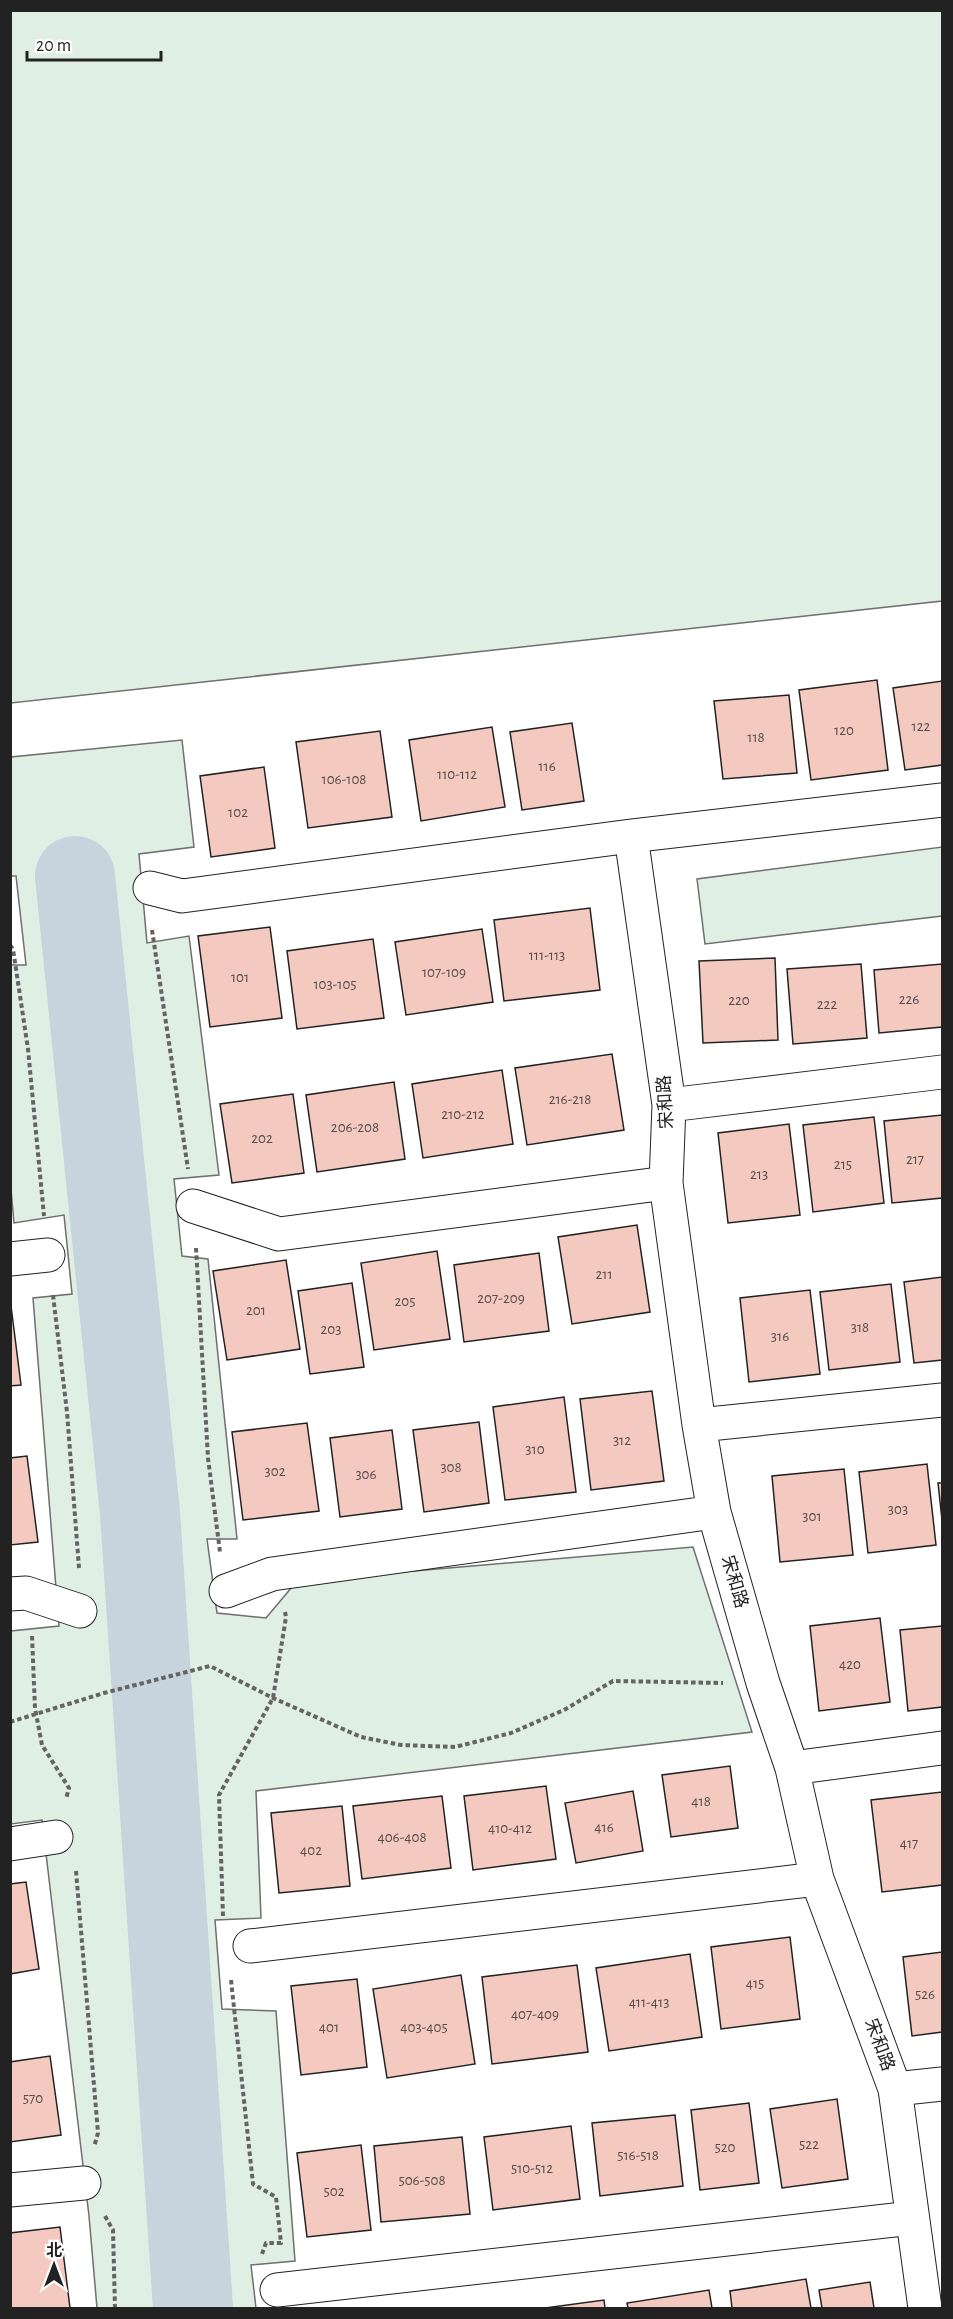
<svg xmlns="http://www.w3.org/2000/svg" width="953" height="2319" font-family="'Alegreya Sans','Noto Sans SC',sans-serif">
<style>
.green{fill:#e0efe3;stroke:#6f6f6f;stroke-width:1.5}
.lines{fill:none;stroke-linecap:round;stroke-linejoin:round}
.river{stroke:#c7d3dd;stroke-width:80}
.building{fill:#f3c9c0;stroke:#222;stroke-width:1.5}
.minor-casing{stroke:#222;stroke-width:35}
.path{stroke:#646464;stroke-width:4;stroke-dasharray:4.5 3;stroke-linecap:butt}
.minor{stroke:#fff;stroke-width:33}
.labels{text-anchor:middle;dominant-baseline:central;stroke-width:4.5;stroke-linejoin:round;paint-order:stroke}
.number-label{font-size:15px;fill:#564c4a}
.street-label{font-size:18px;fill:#222;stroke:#fff}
</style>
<rect width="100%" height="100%" fill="#fff"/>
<path class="green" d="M 10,11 L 942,11 L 942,601 L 11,703 Z
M 182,740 L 194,847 L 139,854 L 147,943 L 189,936 L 219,1175 L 174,1179 L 182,1256 L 208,1259 L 237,1539 L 207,1539 L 217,1613 L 266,1618 L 297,1581 L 693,1547 L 752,1732 L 256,1791 L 261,1918 L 215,1920 L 222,2009 L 276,2011 L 295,2261 L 251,2265 L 256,2308 L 97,2308 L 89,2216 L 42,1820 L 11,1824 L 11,1631 L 59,1626 L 33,1298 L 72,1294 L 64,1215 L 14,1223 L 10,1178 L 10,965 L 26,965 L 16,876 L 11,876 L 11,757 Z
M 942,847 L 942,916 L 705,944 L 697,879 Z"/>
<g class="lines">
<path class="river" d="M 75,876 L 140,1513 L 193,2308"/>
</g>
<path class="building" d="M 877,680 L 888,770 L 811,780 L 799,690 Z
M 942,681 L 942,765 L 905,770 L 893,688 Z
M 789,695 L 797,773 L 723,779 L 714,701 Z
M 572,723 L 584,801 L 522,810 L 510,732 Z
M 492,727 L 505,807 L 421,821 L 409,740 Z
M 380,731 L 392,817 L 308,828 L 296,742 Z
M 264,767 L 275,848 L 211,857 L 200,776 Z
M 590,908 L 600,990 L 504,1001 L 494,920 Z
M 270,927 L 282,1018 L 210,1027 L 198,936 Z
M 482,929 L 493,1002 L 406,1015 L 395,942 Z
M 373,939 L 384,1018 L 297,1029 L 287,951 Z
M 775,958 L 778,1040 L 703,1043 L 699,961 Z
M 861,964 L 867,1038 L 793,1044 L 787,969 Z
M 942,964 L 942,1027 L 879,1033 L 874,970 Z
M 612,1054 L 624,1130 L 527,1145 L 515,1068 Z
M 502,1070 L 513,1144 L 423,1158 L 412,1084 Z
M 394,1082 L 405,1159 L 317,1172 L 306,1095 Z
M 293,1094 L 304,1173 L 232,1183 L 220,1104 Z
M 942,1115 L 942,1198 L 892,1203 L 884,1121 Z
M 874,1117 L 884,1203 L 813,1212 L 803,1125 Z
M 789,1124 L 800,1215 L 728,1223 L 718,1133 Z
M 637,1225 L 650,1312 L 572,1324 L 558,1237 Z
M 437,1251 L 450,1339 L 374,1350 L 361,1263 Z
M 539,1253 L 549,1331 L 464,1342 L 454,1265 Z
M 286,1260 L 300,1349 L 227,1360 L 213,1271 Z
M 942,1277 L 942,1360 L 914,1363 L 904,1282 Z
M 352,1283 L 364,1367 L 310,1374 L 298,1291 Z
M 891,1284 L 900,1362 L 829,1370 L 820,1292 Z
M 810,1290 L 820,1374 L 749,1382 L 740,1298 Z
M 10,1298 L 21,1385 L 10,1386 Z
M 652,1391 L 664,1481 L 591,1490 L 580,1399 Z
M 564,1397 L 576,1492 L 505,1500 L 493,1407 Z
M 479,1422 L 489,1503 L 424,1512 L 413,1430 Z
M 307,1423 L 319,1511 L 243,1520 L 232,1432 Z
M 392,1430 L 402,1509 L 340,1517 L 330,1438 Z
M 27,1456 L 38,1542 L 10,1545 L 10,1458 Z
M 927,1464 L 936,1545 L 868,1553 L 859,1472 Z
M 844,1469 L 853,1555 L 780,1562 L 772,1476 Z
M 938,1483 L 942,1483 L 942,1520 Z
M 880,1618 L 890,1702 L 819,1711 L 810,1626 Z
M 942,1626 L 942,1707 L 908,1711 L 900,1630 Z
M 730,1766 L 738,1828 L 671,1837 L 662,1775 Z
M 546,1786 L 556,1859 L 473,1870 L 464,1796 Z
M 633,1791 L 643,1851 L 576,1863 L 565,1803 Z
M 942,1792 L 942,1885 L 882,1892 L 871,1800 Z
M 442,1796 L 451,1868 L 362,1879 L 353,1806 Z
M 342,1806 L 350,1886 L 279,1893 L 271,1813 Z
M 26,1882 L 39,1969 L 10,1974 L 10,1884 Z
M 790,1937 L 800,2019 L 721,2029 L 711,1947 Z
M 942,1952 L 942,2032 L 912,2036 L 903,1957 Z
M 690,1954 L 702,2037 L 609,2051 L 596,1968 Z
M 577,1965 L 588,2052 L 492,2064 L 482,1977 Z
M 461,1975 L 475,2064 L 387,2078 L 373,1989 Z
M 357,1979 L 367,2067 L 301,2075 L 291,1986 Z
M 50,2056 L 61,2135 L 10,2142 L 10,2062 Z
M 837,2099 L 848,2179 L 782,2188 L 770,2109 Z
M 749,2103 L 759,2183 L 700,2190 L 691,2110 Z
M 675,2115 L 683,2186 L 600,2196 L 592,2123 Z
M 571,2126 L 580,2199 L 493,2210 L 484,2137 Z
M 462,2137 L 470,2214 L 381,2222 L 374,2146 Z
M 361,2145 L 371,2230 L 307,2237 L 297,2153 Z
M 60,2227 L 70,2308 L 10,2308 L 10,2233 Z
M 806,2279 L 811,2308 L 732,2308 L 730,2291 Z
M 870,2282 L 874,2308 L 822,2308 L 819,2290 Z
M 709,2290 L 712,2308 L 628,2308 L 627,2303 Z
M 604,2300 L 605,2308 L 545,2308 Z"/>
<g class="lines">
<defs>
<path id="minor" d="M 631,836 L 669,1105 L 666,1183 L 699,1425 L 714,1512 L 763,1683 L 792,1768 L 817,1879 L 895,2089 L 925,2308
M 150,888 L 182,896 L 631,836 L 942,800
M 669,1105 L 942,1072
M 193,1206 L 279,1234 L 666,1183
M 10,1259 L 48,1255
M 699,1425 L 942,1400
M 226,1591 L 272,1574 L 714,1512
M 10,1594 L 26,1593 L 80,1611
M 792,1768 L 942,1748
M 10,1844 L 56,1837
M 250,1946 L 817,1879
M 895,2089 L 942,2084
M 10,2190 L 84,2183
M 277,2290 L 912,2218"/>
</defs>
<use href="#minor" class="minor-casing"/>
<path class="path" d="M 152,930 L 188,1169
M 10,945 L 13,949 L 28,1049 L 44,1216
M 196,1248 L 208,1458 L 220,1552
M 53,1295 L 67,1412 L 79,1568
M 32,1636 L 35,1708 L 42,1745 L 69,1788 L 66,1799
M 10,1722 L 104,1693 L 210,1666 L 273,1698 L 361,1737 L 401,1745 L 455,1747 L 511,1733 L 564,1710 L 613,1681 L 723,1683
M 76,1871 L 98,2133 L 94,2147
M 223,1916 L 219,1795 L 273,1698 L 286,1617 L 285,1612
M 231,1980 L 253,2184 L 276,2197 L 281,2243 L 266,2243 L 262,2254
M 105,2216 L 113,2230 L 115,2308"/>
<use href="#minor" class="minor"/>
</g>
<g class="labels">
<g class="number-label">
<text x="921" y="726">122</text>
<text x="844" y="730">120</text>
<text x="756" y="737">118</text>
<text x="547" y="766">116</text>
<text x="457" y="774">110-112</text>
<text x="344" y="779">106-108</text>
<text x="238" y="812">102</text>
<text x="547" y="955">111-113</text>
<text x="444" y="972">107-109</text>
<text x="240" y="977">101</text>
<text x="335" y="984">103-105</text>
<text x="909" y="999">226</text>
<text x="739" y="1000">220</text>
<text x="827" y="1004">222</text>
<text x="570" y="1099">216-218</text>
<text x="463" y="1114">210-212</text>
<text x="355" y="1127">206-208</text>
<text x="262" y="1138">202</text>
<text x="915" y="1159">217</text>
<text x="843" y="1164">215</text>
<text x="759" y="1174">213</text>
<text x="604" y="1274">211</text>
<text x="501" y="1298">207-209</text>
<text x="405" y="1301">205</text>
<text x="256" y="1310">201</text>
<text x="860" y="1327">318</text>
<text x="331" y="1329">203</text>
<text x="780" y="1336">316</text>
<text x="622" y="1440">312</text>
<text x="535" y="1449">310</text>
<text x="451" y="1467">308</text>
<text x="275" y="1471">302</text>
<text x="366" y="1474">306</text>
<text x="898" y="1509">303</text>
<text x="812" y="1516">301</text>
<text x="850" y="1664">420</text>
<text x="701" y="1801">418</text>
<text x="604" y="1827">416</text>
<text x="510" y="1828">410-412</text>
<text x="402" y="1837">406-408</text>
<text x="909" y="1843">417</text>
<text x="311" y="1850">402</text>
<text x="755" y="1983">415</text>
<text x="925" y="1994">526</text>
<text x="649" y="2002">411-413</text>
<text x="535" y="2014">407-409</text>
<text x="329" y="2027">401</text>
<text x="424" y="2027">403-405</text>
<text x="33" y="2098">570</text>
<text x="809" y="2144">522</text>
<text x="725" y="2147">520</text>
<text x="638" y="2155">516-518</text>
<text x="532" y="2168">510-512</text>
<text x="422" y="2180">506-508</text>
<text x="334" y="2191">502</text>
</g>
<g class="street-label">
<text transform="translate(666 1102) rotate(-93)">宋和路</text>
<text transform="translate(734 1582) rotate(74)">宋和路</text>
<text transform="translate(879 2045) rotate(70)">宋和路</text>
</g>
</g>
<rect width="953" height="2319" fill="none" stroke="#222222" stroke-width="24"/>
<g transform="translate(54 2265)" stroke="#ffffff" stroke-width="4.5" paint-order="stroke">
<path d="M0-4.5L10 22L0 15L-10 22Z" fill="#222222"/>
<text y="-9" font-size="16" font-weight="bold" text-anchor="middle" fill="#222222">北</text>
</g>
<path d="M27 51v9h134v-9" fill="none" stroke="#222222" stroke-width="3"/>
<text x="36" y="51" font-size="18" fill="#222222" stroke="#ffffff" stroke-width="4.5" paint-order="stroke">20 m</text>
</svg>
